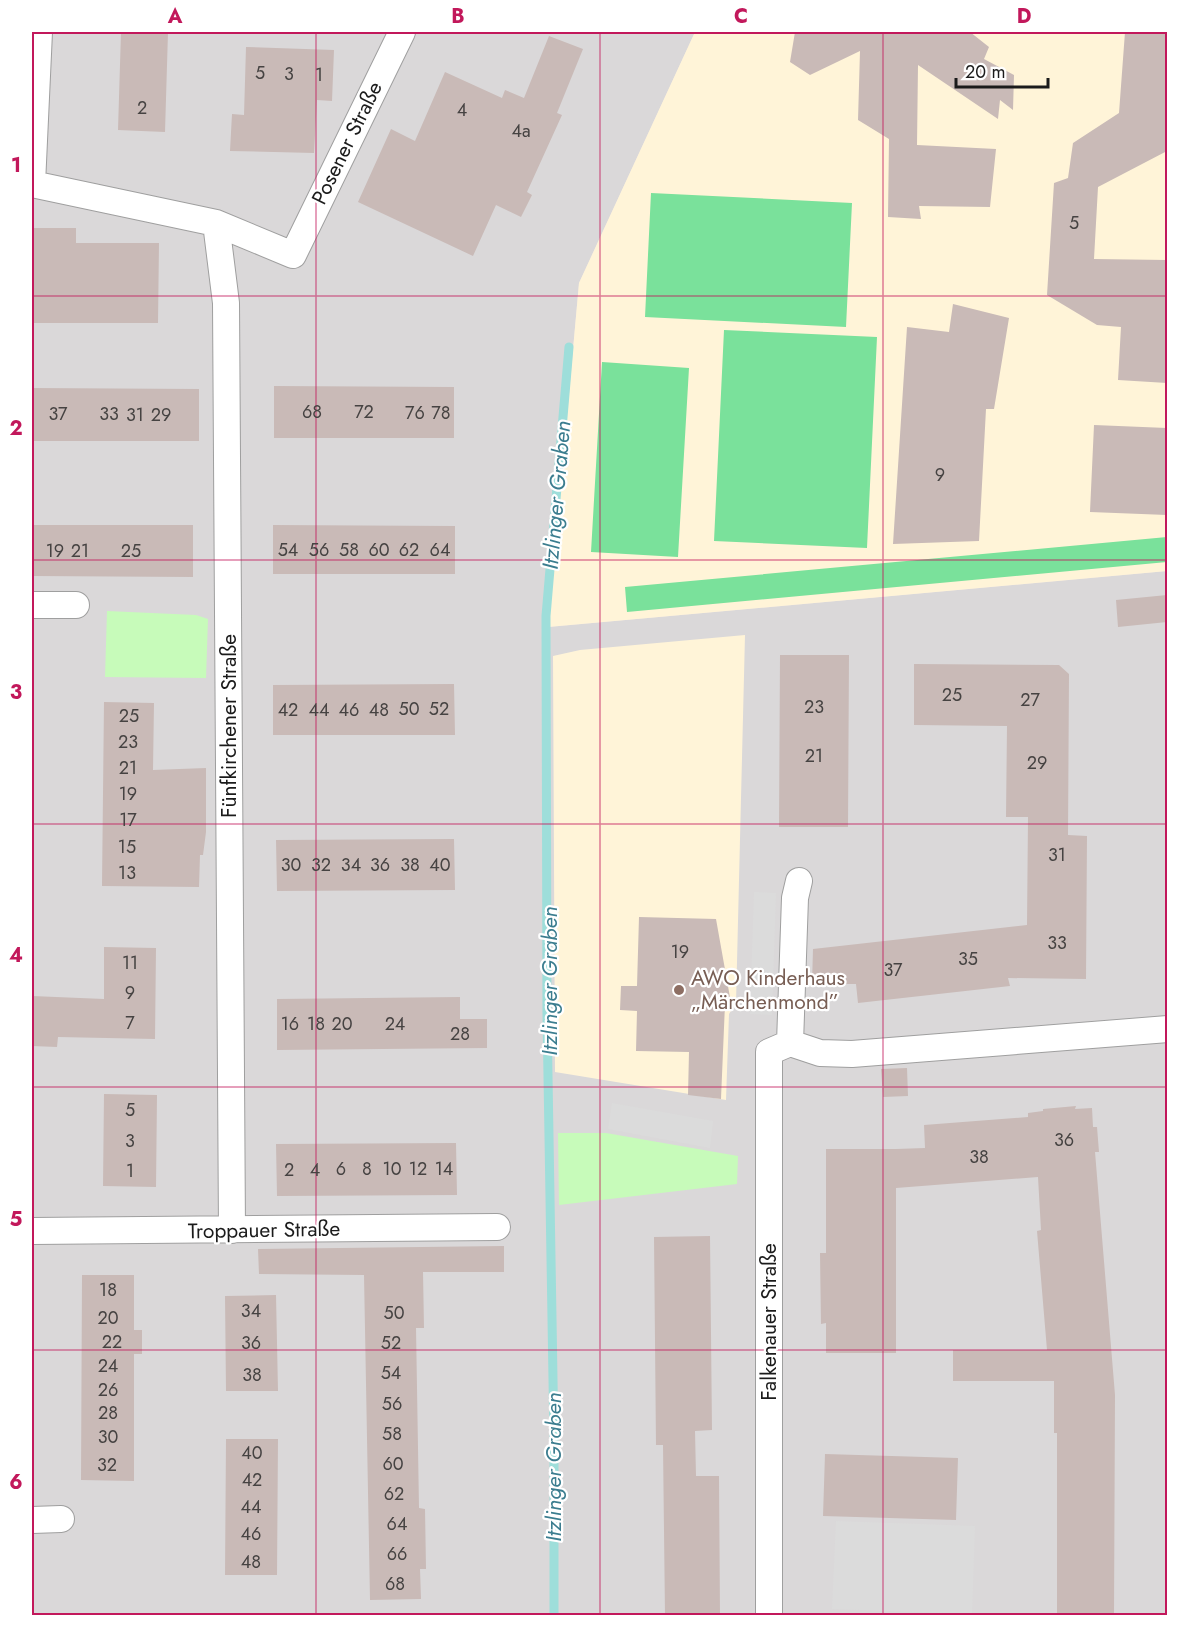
<svg xmlns="http://www.w3.org/2000/svg" width="1199" height="1647" font-family="Jost,sans-serif">
<style>
.residential{fill:#dad8d9}
.education{fill:#fff4d8}
.park{fill:#c7fbba}
.pitch{fill:#7ae19b}
.parking{fill:#dbdbdb}
.lines{fill:none;stroke-linecap:round;stroke-linejoin:round}
.stream{stroke:#9ededa;stroke-width:9}
.building{fill:#c9bab7}
.minor-casing{stroke:#9f9f9f;stroke-width:28}
.minor{stroke:#fff;stroke-width:26}
.grid{fill:none;stroke:#c2185b;stroke-width:1.5;stroke-opacity:0.55}
.education-dot{fill:#8d6e63;stroke:#fff;stroke-width:2}
.labels{text-anchor:middle;dominant-baseline:central;stroke-width:4.5;stroke-linejoin:round;paint-order:stroke}
.number-label{font-size:18px;fill:#464342}
.street-label{font-size:21px;fill:#1b1b1b;stroke:#fff}
.education-label{font-size:21px;fill:#785e54;stroke:#fff;text-anchor:start}
.water-label{font-size:22px;font-style:italic;fill:#3b7d8f;stroke:#fff}
.neatline{fill:none;stroke:#c2185b;stroke-width:2}
.grid-label{font-size:20px;text-anchor:middle;font-weight:bold;fill:#c2185b}
</style>
<rect width="100%" height="100%" fill="#eee5e0"/>
<path class="residential" d="M 32,32 L 695,32 L 579,283 L 548,627 L 1167,571 L 1167,1615 L 32,1616 Z"/>
<path class="education" d="M 695,32 L 1167,32 L 1167,571 L 548,627 L 579,283 Z
M 745,635 L 736,1003 L 729,1014 L 726,1100 L 555,1072 L 553,656 L 580,650 Z"/>
<path class="park" d="M 107,611 L 196,615 L 208,619 L 206,678 L 105,677 Z
M 558,1133 L 606,1133 L 738,1156 L 737,1184 L 559,1205 Z"/>
<path class="pitch" d="M 651,193 L 852,203 L 846,327 L 645,317 Z
M 724,330 L 877,337 L 867,548 L 714,541 Z
M 602,362 L 689,368 L 678,557 L 591,552 Z
M 1167,537 L 1167,562 L 627,612 L 625,587 Z"/>
<path class="parking" d="M 754,892 L 776,893 L 772,1015 L 750,1014 Z
M 612,1103 L 713,1121 L 710,1148 L 608,1129 Z
M 836,1521 L 975,1526 L 972,1614 L 832,1609 Z"/>
<g class="lines">
<path class="stream" d="M 554,1616 L 554,1440 L 547,1015 L 546,616 L 569,347"/>
</g>
<path class="building" d="M 121,32 L 168,32 L 165,132 L 118,130 Z
M 795,32 L 970,32 L 989,47 L 984,59 L 1014,75 L 1013,110 L 1000,100 L 998,119 L 918,65 L 917,145 L 996,149 L 990,207 L 919,206 L 921,219 L 888,217 L 889,139 L 858,120 L 860,51 L 810,75 L 790,62 Z
M 1125,32 L 1167,32 L 1167,151 L 1098,187 L 1094,259 L 1167,260 L 1167,383 L 1118,380 L 1121,327 L 1097,325 L 1047,295 L 1054,183 L 1068,178 L 1073,143 L 1119,113 Z
M 549,36 L 583,49 L 557,113 L 562,115 L 527,192 L 532,195 L 521,217 L 496,205 L 473,256 L 358,202 L 391,129 L 415,141 L 445,72 L 502,98 L 505,90 L 524,98 Z
M 246,47 L 334,50 L 332,101 L 317,100 L 314,153 L 230,151 L 232,114 L 244,115 Z
M 32,228 L 76,228 L 76,243 L 159,243 L 158,323 L 32,323 Z
M 953,304 L 1009,318 L 994,409 L 986,409 L 979,541 L 893,544 L 907,327 L 949,332 Z
M 274,386 L 454,387 L 454,438 L 274,438 Z
M 32,388 L 199,389 L 199,441 L 32,441 Z
M 1094,425 L 1167,428 L 1167,515 L 1090,512 Z
M 32,525 L 193,525 L 193,577 L 32,576 Z
M 273,525 L 455,526 L 455,574 L 273,574 Z
M 1167,595 L 1167,622 L 1118,627 L 1116,600 Z
M 780,655 L 849,655 L 848,827 L 779,827 Z
M 914,664 L 1059,665 L 1069,674 L 1068,835 L 1087,836 L 1086,979 L 1008,978 L 1010,986 L 858,1003 L 856,984 L 812,984 L 813,949 L 1027,925 L 1028,817 L 1006,817 L 1007,726 L 914,725 Z
M 454,684 L 455,735 L 273,735 L 273,685 Z
M 104,702 L 154,703 L 153,770 L 206,768 L 206,832 L 203,855 L 200,855 L 199,887 L 102,886 Z
M 454,839 L 455,890 L 277,891 L 276,840 Z
M 639,917 L 716,919 L 731,1003 L 725,1004 L 721,1099 L 688,1095 L 689,1052 L 636,1051 L 637,1011 L 620,1010 L 621,986 L 637,986 Z
M 104,947 L 156,948 L 155,1039 L 58,1037 L 57,1047 L 32,1046 L 32,996 L 104,999 Z
M 460,997 L 460,1019 L 487,1019 L 487,1048 L 277,1050 L 277,999 Z
M 907,1068 L 908,1096 L 883,1097 L 881,1069 Z
M 104,1094 L 157,1095 L 156,1187 L 103,1186 Z
M 1076,1106 L 1075,1109 L 1092,1108 L 1093,1127 L 1097,1127 L 1099,1152 L 1095,1152 L 1115,1395 L 1114,1616 L 1057,1616 L 1057,1433 L 1054,1433 L 1054,1381 L 953,1381 L 953,1350 L 1047,1350 L 1037,1231 L 1041,1230 L 1038,1177 L 896,1188 L 896,1353 L 826,1353 L 826,1323 L 821,1324 L 820,1253 L 826,1253 L 826,1149 L 896,1149 L 925,1148 L 924,1125 L 1028,1117 L 1028,1113 L 1043,1111 L 1043,1109 Z
M 456,1143 L 457,1195 L 277,1196 L 276,1144 Z
M 710,1236 L 712,1430 L 695,1431 L 696,1476 L 719,1476 L 720,1616 L 665,1616 L 663,1445 L 656,1445 L 654,1237 Z
M 504,1246 L 504,1272 L 423,1272 L 424,1328 L 416,1328 L 419,1508 L 425,1509 L 426,1569 L 420,1569 L 421,1599 L 370,1600 L 364,1275 L 259,1274 L 258,1249 Z
M 82,1275 L 134,1275 L 134,1330 L 142,1330 L 142,1354 L 134,1354 L 134,1481 L 81,1480 Z
M 276,1295 L 278,1391 L 226,1391 L 225,1296 Z
M 226,1439 L 278,1439 L 277,1575 L 225,1575 Z
M 825,1454 L 958,1458 L 956,1520 L 823,1516 Z"/>
<g class="lines">
<defs>
<path id="minor" d="M 32,184 L 216,223 L 293,255 L 402,32
M 32,184 L 39,32
M 216,223 L 226,303 L 232,1230
M 32,605 L 76,605
M 790,1043 L 795,898 L 799,881
M 32,1231 L 497,1227
M 32,1520 L 61,1519
M 769,1616 L 769,1052 L 790,1043 L 820,1053 L 852,1054 L 1168,1029"/>
</defs>
<use href="#minor" class="minor-casing"/>
<use href="#minor" class="minor"/>
</g>
<path class="grid" d="M 316,32 L 316,1616M 600,32 L 600,1616M 883,32 L 883,1616M 32,296 L 1168,296M 32,560 L 1168,560M 32,824 L 1168,824M 32,1087 L 1168,1087M 32,1350 L 1168,1350"/>
<circle class="education-dot" cx="679" cy="990" r="6"/>
<g class="labels">
<g class="number-label">
<text x="260" y="73">5</text>
<text x="289" y="74">3</text>
<text x="319" y="75">1</text>
<text x="142" y="108">2</text>
<text x="462" y="110">4</text>
<text x="521" y="131">4a</text>
<text x="1074" y="223">5</text>
<text x="312" y="412">68</text>
<text x="364" y="412">72</text>
<text x="415" y="413">76</text>
<text x="441" y="413">78</text>
<text x="58" y="414">37</text>
<text x="109" y="414">33</text>
<text x="135" y="415">31</text>
<text x="161" y="415">29</text>
<text x="940" y="475">9</text>
<text x="288" y="550">54</text>
<text x="319" y="550">56</text>
<text x="349" y="550">58</text>
<text x="379" y="550">60</text>
<text x="409" y="550">62</text>
<text x="440" y="550">64</text>
<text x="55" y="551">19</text>
<text x="80" y="551">21</text>
<text x="131" y="551">25</text>
<text x="952" y="695">25</text>
<text x="1030" y="700">27</text>
<text x="814" y="707">23</text>
<text x="409" y="709">50</text>
<text x="439" y="709">52</text>
<text x="288" y="710">42</text>
<text x="319" y="710">44</text>
<text x="349" y="710">46</text>
<text x="379" y="710">48</text>
<text x="129" y="716">25</text>
<text x="128" y="742">23</text>
<text x="814" y="756">21</text>
<text x="1037" y="763">29</text>
<text x="128" y="768">21</text>
<text x="128" y="794">19</text>
<text x="128" y="820">17</text>
<text x="127" y="847">15</text>
<text x="1057" y="855">31</text>
<text x="291" y="865">30</text>
<text x="321" y="865">32</text>
<text x="351" y="865">34</text>
<text x="380" y="865">36</text>
<text x="410" y="865">38</text>
<text x="440" y="865">40</text>
<text x="127" y="873">13</text>
<text x="1057" y="943">33</text>
<text x="680" y="952">19</text>
<text x="968" y="959">35</text>
<text x="130" y="963">11</text>
<text x="893" y="970">37</text>
<text x="130" y="993">9</text>
<text x="130" y="1023">7</text>
<text x="290" y="1024">16</text>
<text x="316" y="1024">18</text>
<text x="342" y="1024">20</text>
<text x="395" y="1024">24</text>
<text x="460" y="1034">28</text>
<text x="130" y="1110">5</text>
<text x="1064" y="1140">36</text>
<text x="130" y="1141">3</text>
<text x="979" y="1157">38</text>
<text x="341" y="1169">6</text>
<text x="367" y="1169">8</text>
<text x="392" y="1169">10</text>
<text x="418" y="1169">12</text>
<text x="444" y="1169">14</text>
<text x="289" y="1170">2</text>
<text x="315" y="1170">4</text>
<text x="130" y="1171">1</text>
<text x="108" y="1290">18</text>
<text x="251" y="1311">34</text>
<text x="394" y="1313">50</text>
<text x="108" y="1318">20</text>
<text x="112" y="1342">22</text>
<text x="251" y="1343">36</text>
<text x="391" y="1343">52</text>
<text x="108" y="1366">24</text>
<text x="391" y="1373">54</text>
<text x="252" y="1375">38</text>
<text x="108" y="1390">26</text>
<text x="392" y="1404">56</text>
<text x="108" y="1413">28</text>
<text x="392" y="1434">58</text>
<text x="108" y="1437">30</text>
<text x="252" y="1453">40</text>
<text x="393" y="1464">60</text>
<text x="107" y="1465">32</text>
<text x="252" y="1480">42</text>
<text x="394" y="1494">62</text>
<text x="251" y="1507">44</text>
<text x="397" y="1524">64</text>
<text x="251" y="1534">46</text>
<text x="397" y="1554">66</text>
<text x="251" y="1562">48</text>
<text x="395" y="1584">68</text>
</g>
<g class="street-label">
<text transform="translate(347 143) rotate(-64)">Posener Straße</text>
<text transform="translate(229 726) rotate(-90)">Fünfkirchener Straße</text>
<text transform="translate(264 1230) rotate(-1)">Troppauer Straße</text>
<text transform="translate(769 1322) rotate(-90)">Falkenauer Straße</text>
</g>
<g class="education-label">
<text x="691" y="978">AWO Kinderhaus<tspan x="691" dy="24">„Märchenmond”</tspan></text>
</g>
<g class="water-label">
<text transform="translate(556 495) rotate(-85)">Itzlinger Graben</text>
<text transform="translate(549 981) rotate(-90)">Itzlinger Graben</text>
<text transform="translate(553 1467) rotate(-90)">Itzlinger Graben</text>
</g>
</g>
<rect width="1199" height="1647" fill="none" stroke="#ffffff" stroke-width="66"/>
<path d="M956 78v9h92v-9" fill="none" stroke="#1b1b1b" stroke-width="3"/>
<text x="965" y="78" font-size="18" fill="#1b1b1b" stroke="#ffffff" stroke-width="4.5" paint-order="stroke">20 m</text>
<rect x="33" y="33" width="1133" height="1581" class="neatline"/>
<g class="grid-label">
<text x="175" y="23">A</text>
<text x="458" y="23">B</text>
<text x="741" y="23">C</text>
<text x="1024" y="23">D</text>
<text x="16" y="172">1</text>
<text x="16" y="435">2</text>
<text x="16" y="699">3</text>
<text x="16" y="962">4</text>
<text x="16" y="1226">5</text>
<text x="16" y="1489">6</text>
</g>
</svg>
